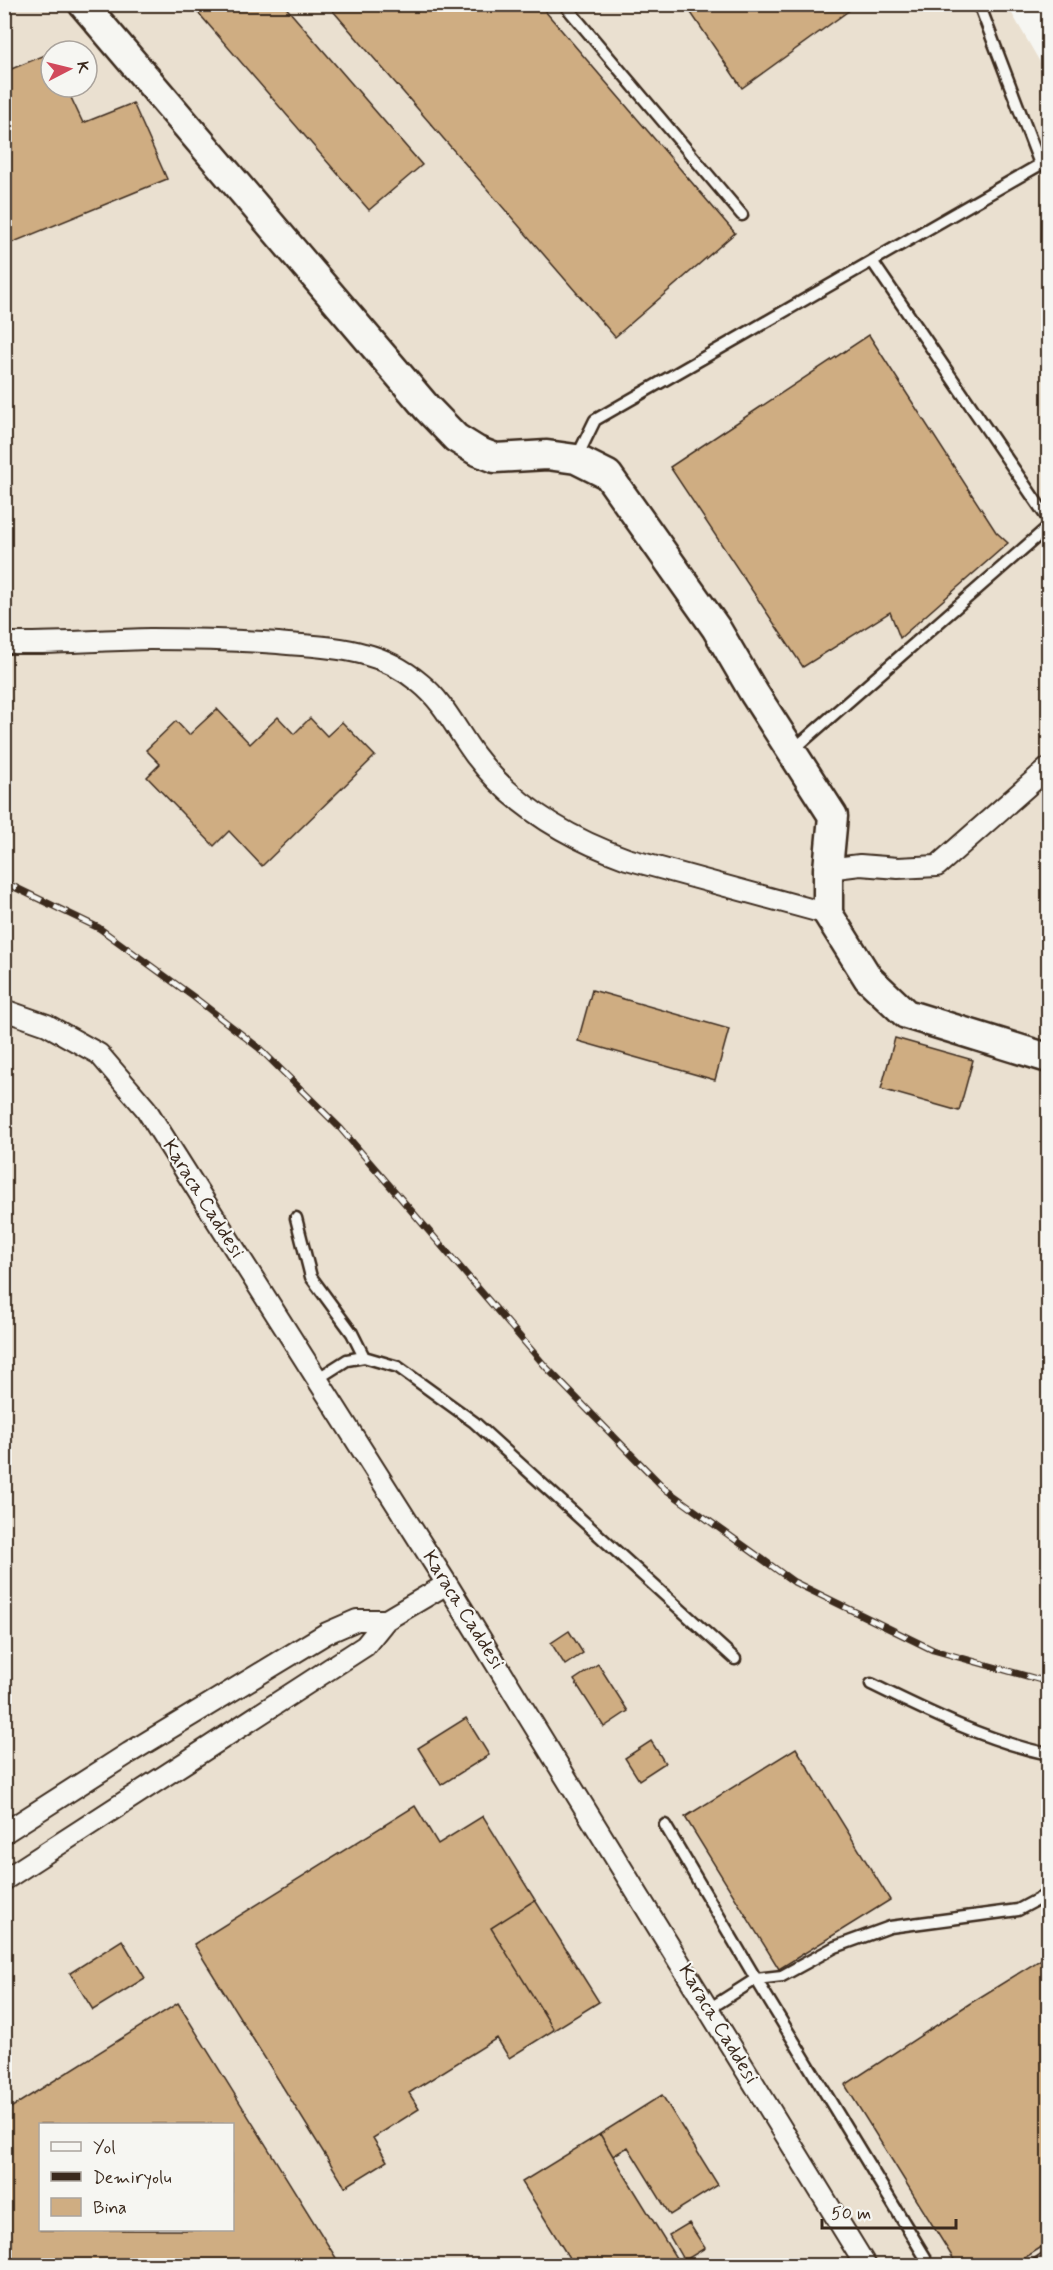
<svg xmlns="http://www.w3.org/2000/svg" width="1053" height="2270" font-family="Mynerve,sans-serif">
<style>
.built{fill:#eae0d0;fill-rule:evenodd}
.building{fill:#cfad82;stroke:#3b2a1e;stroke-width:1.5;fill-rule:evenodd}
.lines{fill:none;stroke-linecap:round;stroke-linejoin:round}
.lane-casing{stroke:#3b2a1e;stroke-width:15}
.street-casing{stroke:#3b2a1e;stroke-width:24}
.secondary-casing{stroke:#3b2a1e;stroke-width:33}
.lane{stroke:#f6f6f2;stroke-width:10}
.street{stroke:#f6f6f2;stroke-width:20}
.secondary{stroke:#f6f6f2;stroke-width:28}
.rail-casing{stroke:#3b2a1e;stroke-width:7}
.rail{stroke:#f6f6f2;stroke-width:4.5;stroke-dasharray:14;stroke-linecap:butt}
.labels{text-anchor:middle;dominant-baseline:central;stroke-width:4.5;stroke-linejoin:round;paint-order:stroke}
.street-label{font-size:20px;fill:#3b2a1e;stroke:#f6f6f2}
</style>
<rect width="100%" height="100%" fill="#f6f6f2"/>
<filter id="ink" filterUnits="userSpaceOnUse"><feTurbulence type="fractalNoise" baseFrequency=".0167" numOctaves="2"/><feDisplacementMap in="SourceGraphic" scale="12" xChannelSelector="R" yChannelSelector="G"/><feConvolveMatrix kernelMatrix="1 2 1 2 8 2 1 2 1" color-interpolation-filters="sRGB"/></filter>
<g filter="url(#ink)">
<path class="built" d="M 5,5 L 1007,5 L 1048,76 L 1048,2265 L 5,2266 ZM 51,51 L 87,51 L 87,87 L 51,87 ZM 40,2124 L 232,2124 L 232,2230 L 40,2230 Z"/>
<path class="building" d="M 199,4 L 283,4 L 422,165 L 369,210 L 195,9 Z
M 327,4 L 539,4 L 735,233 L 615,337 Z
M 685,4 L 858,4 L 742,88 Z
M 50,53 L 51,87 L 66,87 L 83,123 L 133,103 L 167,179 L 4,246 L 4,72 Z
M 869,335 L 996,532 L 1008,543 L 900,638 L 890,612 L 803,667 L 670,467 Z
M 217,709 L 250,744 L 278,717 L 294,734 L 310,718 L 327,736 L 342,722 L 375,756 L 262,866 L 229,831 L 214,846 L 147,777 L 160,764 L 146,750 L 176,721 L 189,735 Z
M 592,990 L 729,1029 L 715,1080 L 578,1041 Z
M 895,1038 L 973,1060 L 959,1111 L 881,1089 Z
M 569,1631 L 583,1653 L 565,1665 L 551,1643 Z
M 598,1664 L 628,1711 L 604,1727 L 574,1680 Z
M 466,1718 L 489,1755 L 441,1785 L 418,1748 Z
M 651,1741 L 665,1763 L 639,1780 L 625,1758 Z
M 796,1748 L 890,1900 L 779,1969 L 685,1817 Z
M 415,1806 L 438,1844 L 483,1816 L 535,1900 L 491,1928 L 554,2030 L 509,2058 L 497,2038 L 409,2093 L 419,2109 L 373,2138 L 387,2161 L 345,2187 L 194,1944 Z
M 535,1900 L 599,2002 L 554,2030 L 491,1928 Z
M 122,1940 L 145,1978 L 93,2010 L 70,1973 Z
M 1048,1955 L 1048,2243 L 1012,2266 L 958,2266 L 845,2085 L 969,2004 Z
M 178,2003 L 341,2266 L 4,2266 L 4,2112 ZM 40,2124 L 232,2124 L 232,2230 L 40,2230 Z
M 662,2095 L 718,2185 L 670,2215 L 628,2147 L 613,2156 L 600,2134 Z
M 600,2134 L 613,2156 L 681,2266 L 574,2266 L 522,2182 Z
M 689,2223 L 705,2248 L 684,2261 L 669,2235 Z"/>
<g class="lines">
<defs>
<path id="lane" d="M 564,4 L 742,215
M 979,4 L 1040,164
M 872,261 L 1048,519
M 577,457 L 595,420 L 1048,160
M 793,750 L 1048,527
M 296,1218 L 311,1277 L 352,1333 L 364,1357
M 317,1379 L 347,1360 L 364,1357 L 398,1367 L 474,1422 L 735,1659
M 871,1684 C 928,1712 987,1741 1048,1754
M 665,1825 L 756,1979 L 925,2257
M 709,2009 L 756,1979 L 782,1976 L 835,1947 L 890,1927 L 1018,1910 L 1048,1894
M 1035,2266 L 1048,2257"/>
<path id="street" d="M 4,643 C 53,644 102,640 150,639 C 193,639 235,640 278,643 C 306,646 336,646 364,654 C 384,659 403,669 420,683 C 444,702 457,731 475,755 C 513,806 568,838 627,859 L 828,914
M 828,869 L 860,865 L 898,868 L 937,866 L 1048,768
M 4,1010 L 47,1025 L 99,1054 L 146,1109 L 447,1584 L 866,2266
M 4,1833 L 129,1753 L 327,1633 L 357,1620 L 386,1620
M 4,1880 L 365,1646 L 386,1620 L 447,1584"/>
<path id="secondary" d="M 83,4 L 427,408 L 456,438 L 477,451 L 495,458 L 547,455 L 576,459 L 608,475 L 716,628 L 754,693 L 833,816 L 828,869 L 828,914 L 868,978 L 906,1014 L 1048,1058"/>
</defs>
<use href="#lane" class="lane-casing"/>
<use href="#street" class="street-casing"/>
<use href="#secondary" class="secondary-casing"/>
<use href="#lane" class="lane"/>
<use href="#street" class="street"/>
<use href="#secondary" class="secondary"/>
<defs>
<path id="rail" d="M 4,882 L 99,928 L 195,998 L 259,1048 L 341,1129 L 546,1367 L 665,1489 L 794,1582 L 933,1650 L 1048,1682"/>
</defs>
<use href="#rail" class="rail-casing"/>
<use href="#rail" class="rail"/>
</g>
</g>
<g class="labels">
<g class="street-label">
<text transform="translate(203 1199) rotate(58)">Karaca Caddesi</text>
<text transform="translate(463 1610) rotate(58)">Karaca Caddesi</text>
<text transform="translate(718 2024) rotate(59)">Karaca Caddesi</text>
</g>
</g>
<rect width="1053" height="2270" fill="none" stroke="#f6f6f2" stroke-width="24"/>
<rect x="12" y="12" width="1029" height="2246" fill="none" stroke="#3b2a1e" stroke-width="2" filter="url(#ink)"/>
<rect x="39" y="2123" width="195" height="108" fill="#f6f6f2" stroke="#aba49d" stroke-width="1.5"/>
<rect x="51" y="2142" width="30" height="9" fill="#f6f6f2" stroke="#aba49d" stroke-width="1.5"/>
<text x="93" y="2153" font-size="18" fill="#3b2a1e">Yol</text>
<rect x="51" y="2172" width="30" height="9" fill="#3b2a1e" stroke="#aba49d" stroke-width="1.5"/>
<text x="93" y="2183" font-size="18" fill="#3b2a1e">Demiryolu</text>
<rect x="51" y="2198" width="30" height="18" fill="#cfad82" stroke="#aba49d" stroke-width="1.5"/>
<text x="93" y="2213" font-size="18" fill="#3b2a1e">Bina</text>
<g transform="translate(69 69) rotate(83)"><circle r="28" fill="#f6f6f2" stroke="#aba49d" stroke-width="1.5"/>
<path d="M0-4.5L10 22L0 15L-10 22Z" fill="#d1495b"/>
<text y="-9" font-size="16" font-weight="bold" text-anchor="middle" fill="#3b2a1e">K</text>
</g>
<path d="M822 2219v9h134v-9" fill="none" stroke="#3b2a1e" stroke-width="3"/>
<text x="831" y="2219" font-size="18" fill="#3b2a1e" stroke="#f6f6f2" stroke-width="4.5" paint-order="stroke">50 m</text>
</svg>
